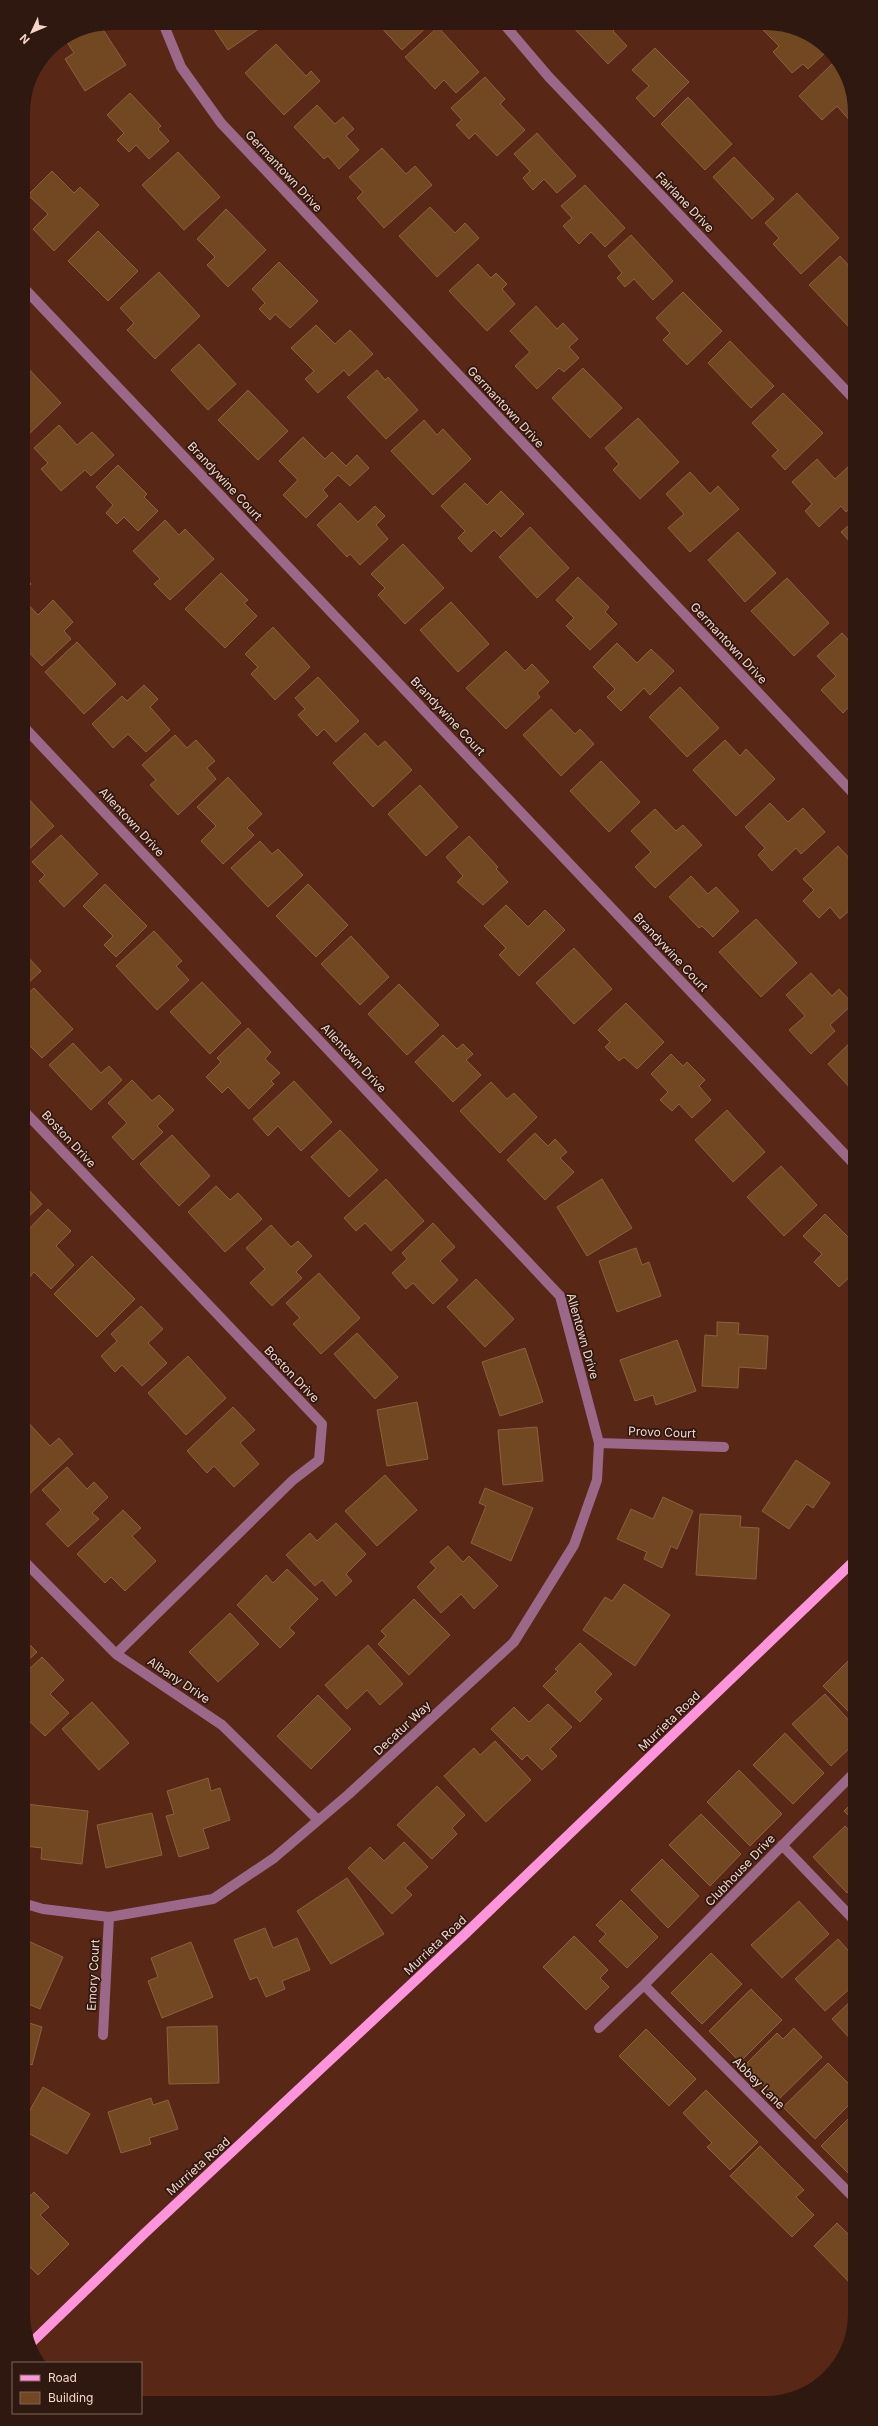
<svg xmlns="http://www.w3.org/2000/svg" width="878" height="2426" font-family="Inter,sans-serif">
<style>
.building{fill:#724823;stroke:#8d613c}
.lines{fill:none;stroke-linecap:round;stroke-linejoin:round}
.minor{stroke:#9b688a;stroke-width:10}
.major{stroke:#fe95dc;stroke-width:10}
.labels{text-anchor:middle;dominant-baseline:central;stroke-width:3.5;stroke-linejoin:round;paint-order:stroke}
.street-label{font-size:12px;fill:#f5d5ca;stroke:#2e1810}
</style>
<rect width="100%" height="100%" fill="#582716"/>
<path class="building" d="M 210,23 L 261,23 L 263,26 L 228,50 Z
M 377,23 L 431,23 L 402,50 Z
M 569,23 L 622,23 L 613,31 L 627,46 L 608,64 Z
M 771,23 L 816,40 L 827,51 L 808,69 L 803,64 L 792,73 L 773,52 L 779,46 L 763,30 Z
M 100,25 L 126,65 L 85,91 L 65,59 L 74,53 L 65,39 L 80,29 Z
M 438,27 L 479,72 L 456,93 L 444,80 L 435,89 L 405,57 Z
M 276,44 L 306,76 L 311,71 L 320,81 L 284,115 L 245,73 Z
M 655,48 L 689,82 L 654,117 L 636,98 L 649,86 L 632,70 Z
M 834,62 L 852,89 L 852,123 L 837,106 L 822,120 L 799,96 Z
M 485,77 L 505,99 L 500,104 L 525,130 L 497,156 L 475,133 L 469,139 L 456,125 L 462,120 L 451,108 Z
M 130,93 L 161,126 L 158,129 L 169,141 L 149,159 L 136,145 L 129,152 L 117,140 L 124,133 L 107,115 Z
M 688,97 L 732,144 L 705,170 L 661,124 Z
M 317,105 L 335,124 L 343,117 L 354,129 L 346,136 L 359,150 L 339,169 L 328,156 L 324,159 L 294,127 Z
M 537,133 L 576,176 L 557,193 L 544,179 L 533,190 L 523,178 L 530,171 L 514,154 Z
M 382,148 L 406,174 L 415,166 L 432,185 L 384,228 L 357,198 L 363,192 L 349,177 Z
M 178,152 L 220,197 L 184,230 L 142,185 Z
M 734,157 L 774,199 L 752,219 L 713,177 Z
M 52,171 L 74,193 L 80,187 L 99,205 L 54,251 L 33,229 L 48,214 L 28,195 Z
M 585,185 L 625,228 L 605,247 L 591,232 L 579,244 L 563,226 L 572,218 L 561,206 Z
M 797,193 L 839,238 L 801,274 L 773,244 L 779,238 L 765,223 Z
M 430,207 L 455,233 L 465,223 L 479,238 L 437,277 L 399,236 Z
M 226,209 L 266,250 L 228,287 L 207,265 L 215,257 L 197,239 Z
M 98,231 L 138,271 L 108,301 L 68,261 Z
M 631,235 L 673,281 L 653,300 L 634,279 L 625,287 L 617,278 L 622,273 L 608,256 Z
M 840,256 L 852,269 L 852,323 L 848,326 L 809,285 Z
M 279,262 L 318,301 L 290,328 L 275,314 L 270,320 L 259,309 L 265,303 L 252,289 Z
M 478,264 L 491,278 L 496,273 L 507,284 L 502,289 L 515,304 L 487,331 L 449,291 Z
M 159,272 L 200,316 L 155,359 L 127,330 L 134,323 L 120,308 Z
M 683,292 L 722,331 L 687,365 L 663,340 L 670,333 L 656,318 Z
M 536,306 L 557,329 L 563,323 L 578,339 L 569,347 L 579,358 L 564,372 L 559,368 L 537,389 L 515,366 L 530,352 L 510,331 Z
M 316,325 L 335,344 L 350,330 L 373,354 L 349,376 L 344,370 L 318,393 L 305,379 L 314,371 L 291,348 Z
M 730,341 L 774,386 L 751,408 L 708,363 Z
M 199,344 L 236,384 L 208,410 L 171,370 Z
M 24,364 L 61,403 L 24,439 Z
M 583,368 L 622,408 L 590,438 L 552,398 Z
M 377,370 L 385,380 L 388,377 L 418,410 L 386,439 L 347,397 Z
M 248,390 L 288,431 L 258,460 L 218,420 Z
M 783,393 L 823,433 L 785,470 L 772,456 L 778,450 L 752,423 Z
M 638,418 L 679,462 L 640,499 L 613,470 L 619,464 L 605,448 Z
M 424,420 L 437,435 L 443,429 L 471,459 L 433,495 L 391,451 Z
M 59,425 L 77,445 L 92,432 L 114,455 L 91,476 L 85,470 L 61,491 L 41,469 L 48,463 L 34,448 Z
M 303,437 L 325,459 L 332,452 L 346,466 L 357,455 L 369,468 L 350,486 L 338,475 L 323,490 L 328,496 L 306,518 L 283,495 L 298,480 L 279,461 Z
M 817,459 L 835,479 L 850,465 L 852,467 L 852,506 L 846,512 L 841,506 L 819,527 L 805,511 L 812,504 L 792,482 Z
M 118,465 L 147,494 L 144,497 L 158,511 L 138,531 L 124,517 L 117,524 L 106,513 L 113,505 L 96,487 Z
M 690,472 L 710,494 L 718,486 L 739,509 L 690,552 L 668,528 L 684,514 L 666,494 Z
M 465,483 L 487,505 L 501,491 L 524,514 L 501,537 L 494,530 L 471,552 L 458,538 L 465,531 L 441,506 Z
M 340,503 L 358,522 L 375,506 L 385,516 L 376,525 L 388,539 L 360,565 L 350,554 L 347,557 L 317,525 Z
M 165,520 L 179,535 L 185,529 L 214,559 L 170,600 L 154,584 L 160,579 L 133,551 Z
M 853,522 L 853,545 L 841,532 Z
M 530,527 L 569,568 L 537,598 L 499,557 Z
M 738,532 L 776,573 L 745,602 L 708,560 Z
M 403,544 L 444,588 L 405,624 L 378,595 L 385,588 L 371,574 Z
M 221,573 L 248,600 L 244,603 L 257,616 L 225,648 L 185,609 Z
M 24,576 L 31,584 L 24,591 Z
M 578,577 L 609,607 L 605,612 L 617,624 L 590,650 L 566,626 L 574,618 L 556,600 Z
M 787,578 L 829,623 L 794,656 L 751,611 Z
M 24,600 L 38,615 L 53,600 L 73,622 L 64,631 L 71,639 L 42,666 L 24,647 Z
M 451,602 L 489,644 L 458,672 L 420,630 Z
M 273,627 L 310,667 L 275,700 L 251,674 L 258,667 L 245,654 Z
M 842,633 L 853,645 L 853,703 L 843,713 L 821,690 L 836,676 L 817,656 Z
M 77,642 L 116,684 L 84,714 L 45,672 Z
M 617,643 L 637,663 L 651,649 L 674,671 L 650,695 L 644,688 L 621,711 L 607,697 L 615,689 L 593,667 Z
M 506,651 L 525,671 L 532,664 L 549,682 L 537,693 L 540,697 L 506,729 L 466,688 Z
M 318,677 L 359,721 L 336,742 L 324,729 L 317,736 L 298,715 L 305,709 L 295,698 Z
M 144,685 L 158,699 L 150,707 L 170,730 L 146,752 L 128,734 L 113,748 L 92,724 L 122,696 L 127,701 Z
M 680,687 L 719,728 L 687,757 L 649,717 Z
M 551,709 L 575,734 L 580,729 L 594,744 L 561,776 L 523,735 Z
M 365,733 L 378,747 L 385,741 L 412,770 L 373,807 L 333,763 Z
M 175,735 L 187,748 L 196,740 L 215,761 L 207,768 L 216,779 L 178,815 L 150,785 L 156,780 L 142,765 Z
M 725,740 L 740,756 L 746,749 L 775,779 L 736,816 L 693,770 Z
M 601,761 L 640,802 L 609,832 L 570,791 Z
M 228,777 L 262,814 L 247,828 L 254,835 L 223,864 L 201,841 L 216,826 L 197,807 Z
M 420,785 L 458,827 L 426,856 L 388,814 Z
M 24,794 L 54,826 L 24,854 Z
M 770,803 L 788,822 L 803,808 L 825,832 L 801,854 L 796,848 L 772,871 L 758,855 L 765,848 L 745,827 Z
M 655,809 L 676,831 L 683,825 L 702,845 L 655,888 L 635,867 L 651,852 L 631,831 Z
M 61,835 L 98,874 L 64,907 L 39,881 L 45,875 L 32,862 Z
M 469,836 L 498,867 L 496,869 L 508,882 L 483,905 L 457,882 L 463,876 L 446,857 Z
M 260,841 L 272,854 L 278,849 L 303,875 L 268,907 L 231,868 Z
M 838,846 L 853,862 L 853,907 L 840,919 L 830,907 L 819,918 L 803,901 L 814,890 L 803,879 Z
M 691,876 L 708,894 L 716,887 L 739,911 L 713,937 L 702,926 L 699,928 L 669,897 Z
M 105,884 L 147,926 L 116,957 L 104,945 L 113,936 L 83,906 Z
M 308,884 L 348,925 L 316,957 L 276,916 Z
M 506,905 L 528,927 L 545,910 L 565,930 L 519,976 L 499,955 L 506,948 L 484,926 Z
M 756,919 L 797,963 L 761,997 L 719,952 Z
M 154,931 L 182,961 L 176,966 L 189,980 L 157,1010 L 116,966 Z
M 351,936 L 389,977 L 360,1005 L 321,964 Z
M 574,948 L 612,989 L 574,1024 L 536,983 Z
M 24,953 L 41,971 L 24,987 Z
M 811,973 L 832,996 L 839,989 L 853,1004 L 830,1025 L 835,1031 L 811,1054 L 789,1030 L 805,1016 L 786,995 Z
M 202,982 L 241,1023 L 210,1054 L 170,1012 Z
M 399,984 L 439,1025 L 407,1055 L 368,1014 Z
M 34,988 L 73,1029 L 42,1058 L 24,1040 L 24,997 Z
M 626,1003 L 664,1042 L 637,1069 L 624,1057 L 619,1061 L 605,1047 L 610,1042 L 598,1030 Z
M 248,1028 L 271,1052 L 265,1059 L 280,1073 L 271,1081 L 274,1084 L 249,1109 L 228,1087 L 222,1093 L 206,1077 L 221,1062 L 217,1058 Z
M 443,1035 L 457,1049 L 463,1044 L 473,1054 L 466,1060 L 481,1075 L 453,1102 L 415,1062 Z
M 853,1040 L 853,1091 L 828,1064 Z
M 73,1043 L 101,1073 L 109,1066 L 122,1080 L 91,1110 L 49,1065 Z
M 671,1054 L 683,1066 L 687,1062 L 705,1080 L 699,1086 L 711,1100 L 692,1118 L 679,1104 L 672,1111 L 660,1100 L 668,1092 L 651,1074 Z
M 132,1080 L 152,1101 L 159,1095 L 174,1110 L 157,1126 L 163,1132 L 133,1160 L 112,1137 L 127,1123 L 108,1103 Z
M 294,1081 L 332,1122 L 301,1151 L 278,1126 L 268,1136 L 253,1119 Z
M 491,1082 L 507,1099 L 514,1093 L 537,1117 L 500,1153 L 460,1111 Z
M 727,1110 L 765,1152 L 733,1182 L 695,1140 Z
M 340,1130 L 378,1170 L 349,1197 L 311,1157 Z
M 535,1133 L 548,1146 L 555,1139 L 567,1152 L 560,1158 L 574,1172 L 545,1200 L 507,1160 Z
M 172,1135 L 210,1176 L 179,1206 L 140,1164 Z
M 781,1166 L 817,1205 L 784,1236 L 747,1197 Z
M 386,1179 L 424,1221 L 391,1251 L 365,1223 L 356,1231 L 344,1218 Z
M 602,1179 L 632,1228 L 587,1256 L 557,1207 Z
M 25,1186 L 42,1204 L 25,1220 Z
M 216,1186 L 230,1200 L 238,1193 L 262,1219 L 225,1252 L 188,1212 Z
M 48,1209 L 71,1231 L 56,1246 L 74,1265 L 51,1289 L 34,1272 L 28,1279 L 25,1277 L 25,1233 Z
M 825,1214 L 854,1243 L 854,1273 L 839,1287 L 814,1262 L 822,1254 L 803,1236 Z
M 433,1223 L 455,1247 L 440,1261 L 458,1280 L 433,1304 L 413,1283 L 406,1289 L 392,1273 L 407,1259 L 402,1253 Z
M 271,1225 L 291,1247 L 298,1241 L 312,1256 L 296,1272 L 302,1278 L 272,1306 L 250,1283 L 265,1269 L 246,1248 Z
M 636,1248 L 642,1265 L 649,1262 L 661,1296 L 617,1312 L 599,1261 Z
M 92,1256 L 135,1299 L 97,1337 L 54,1294 Z
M 319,1273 L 360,1318 L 321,1354 L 293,1324 L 300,1318 L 286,1303 Z
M 476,1279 L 514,1319 L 485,1347 L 447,1307 Z
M 141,1306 L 163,1329 L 148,1343 L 167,1363 L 142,1386 L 122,1365 L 115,1372 L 101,1356 L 117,1341 L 111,1334 Z
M 717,1322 L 739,1323 L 738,1334 L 768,1336 L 766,1369 L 739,1367 L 738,1388 L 702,1386 L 705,1335 L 717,1336 Z
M 357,1333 L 398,1377 L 375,1399 L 334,1354 Z
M 677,1340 L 696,1391 L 656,1405 L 653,1395 L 635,1401 L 620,1360 Z
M 525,1348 L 543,1402 L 500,1416 L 482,1362 Z
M 188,1356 L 226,1398 L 186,1435 L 148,1393 Z
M 417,1402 L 428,1459 L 387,1466 L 377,1410 Z
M 233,1407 L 255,1430 L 240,1443 L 259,1464 L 234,1487 L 214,1466 L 207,1473 L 187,1451 Z
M 25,1419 L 50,1446 L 59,1438 L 73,1454 L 26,1497 Z
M 537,1427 L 543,1481 L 503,1485 L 498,1430 Z
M 796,1460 L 830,1483 L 813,1508 L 807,1504 L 789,1529 L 762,1511 Z
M 67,1467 L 87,1489 L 94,1482 L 108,1497 L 92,1513 L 99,1519 L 68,1547 L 46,1524 L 61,1510 L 42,1490 Z
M 385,1475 L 417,1510 L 377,1546 L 345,1511 Z
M 485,1488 L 533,1508 L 511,1561 L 471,1543 L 486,1506 L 479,1503 Z
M 663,1497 L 693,1511 L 677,1549 L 671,1546 L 662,1568 L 644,1559 L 647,1552 L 617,1539 L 631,1509 L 653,1519 Z
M 123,1510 L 141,1528 L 132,1536 L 156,1561 L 125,1591 L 111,1577 L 105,1583 L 77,1554 Z
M 700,1514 L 741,1516 L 740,1527 L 759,1528 L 756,1579 L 696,1575 Z
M 336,1523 L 366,1554 L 346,1574 L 352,1581 L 336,1596 L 322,1580 L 315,1586 L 286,1555 L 310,1533 L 317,1541 Z
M 448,1546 L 463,1562 L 469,1556 L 498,1586 L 474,1609 L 461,1594 L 441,1613 L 417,1587 L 436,1568 L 430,1562 Z
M 287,1569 L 318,1599 L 289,1628 L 295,1633 L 280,1648 L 237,1605 L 266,1575 L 273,1583 Z
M 624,1584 L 670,1615 L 635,1666 L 583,1630 L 605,1597 L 612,1601 Z
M 414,1599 L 450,1635 L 409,1675 L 378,1644 L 386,1636 L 381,1631 Z
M 230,1613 L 259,1644 L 218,1682 L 189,1652 Z
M 25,1640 L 37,1652 L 25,1663 Z
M 580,1643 L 612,1674 L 595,1692 L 602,1699 L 580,1722 L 543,1686 L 558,1671 L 555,1669 Z
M 368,1645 L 403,1684 L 380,1705 L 367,1690 L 347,1709 L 325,1685 Z
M 853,1656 L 854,1657 L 854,1717 L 823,1686 Z
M 42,1657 L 64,1680 L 50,1694 L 69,1713 L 45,1736 L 25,1717 L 25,1673 Z
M 825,1694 L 854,1726 L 854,1744 L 831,1766 L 792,1724 Z
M 318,1695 L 351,1729 L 311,1769 L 277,1736 Z
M 92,1702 L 129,1743 L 99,1770 L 62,1729 Z
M 548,1704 L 572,1727 L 550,1749 L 557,1756 L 542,1770 L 527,1755 L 522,1760 L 491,1729 L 514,1707 L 529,1722 Z
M 785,1733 L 824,1773 L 793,1804 L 753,1765 Z
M 495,1741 L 531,1780 L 486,1822 L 444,1776 L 474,1748 L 480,1755 Z
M 739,1770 L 782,1814 L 750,1846 L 707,1802 Z
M 208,1778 L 211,1791 L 220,1788 L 230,1820 L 203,1829 L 209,1848 L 179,1857 L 166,1816 L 174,1814 L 167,1791 Z
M 437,1786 L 465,1815 L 452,1828 L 457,1834 L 432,1859 L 397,1825 Z
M 854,1801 L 854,1821 L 844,1811 Z
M 25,1804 L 88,1811 L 82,1864 L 41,1859 L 42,1848 L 25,1846 Z
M 152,1813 L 162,1855 L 106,1868 L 97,1825 Z
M 701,1814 L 741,1854 L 710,1886 L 669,1845 Z
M 845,1826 L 854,1836 L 854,1886 L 847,1893 L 813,1857 Z
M 404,1842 L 428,1867 L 405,1888 L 412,1895 L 392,1914 L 348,1868 L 370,1847 L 384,1861 Z
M 662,1859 L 699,1896 L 668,1928 L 631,1890 Z
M 347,1878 L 384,1934 L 331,1964 L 297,1911 Z
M 621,1900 L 658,1937 L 627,1968 L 599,1941 L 606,1934 L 596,1925 Z
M 799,1901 L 829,1934 L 782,1978 L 751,1945 Z
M 265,1928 L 273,1948 L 297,1938 L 310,1970 L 282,1981 L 285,1989 L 266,1997 L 257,1977 L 250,1980 L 234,1940 Z
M 574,1936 L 608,1970 L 600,1978 L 609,1987 L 586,2010 L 543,1967 Z
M 838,1939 L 855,1958 L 855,1984 L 825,2011 L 795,1979 Z
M 26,1940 L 63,1957 L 40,2009 L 26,2003 Z
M 191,1942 L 213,1997 L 162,2018 L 148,1981 L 158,1977 L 151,1958 Z
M 711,1953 L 742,1984 L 702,2024 L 671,1993 Z
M 751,1989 L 782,2020 L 740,2062 L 709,2031 Z
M 855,1997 L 855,2044 L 832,2019 Z
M 26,2022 L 42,2027 L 32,2065 L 26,2063 L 26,2066 Z
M 217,2026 L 219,2083 L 169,2084 L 167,2027 Z
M 794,2028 L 822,2057 L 778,2100 L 744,2066 L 777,2033 L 783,2039 Z
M 646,2029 L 696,2079 L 669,2106 L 619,2056 Z
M 828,2063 L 855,2090 L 855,2099 L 815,2139 L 783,2107 Z
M 43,2087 L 90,2114 L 67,2154 L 26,2132 L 26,2117 Z
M 706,2090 L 758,2142 L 730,2170 L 707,2147 L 712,2143 L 683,2113 Z
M 151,2098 L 153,2105 L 168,2100 L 178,2129 L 149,2138 L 151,2144 L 121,2153 L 108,2112 Z
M 855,2112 L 855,2174 L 852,2177 L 821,2146 Z
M 760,2146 L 804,2190 L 796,2197 L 814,2215 L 792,2237 L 730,2176 Z
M 34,2192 L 49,2207 L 40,2215 L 69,2244 L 38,2275 L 26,2263 L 26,2200 Z
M 837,2223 L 855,2241 L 855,2288 L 814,2246 Z"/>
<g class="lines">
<path class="minor" d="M 163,23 L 181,67 L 221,123 L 853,793
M 503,23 L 548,76 L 852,397
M 23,287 L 853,1163
M 24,727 L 560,1296 L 599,1443 L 597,1480 L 574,1545 L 514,1642 L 349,1794 L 274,1858 L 213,1899 L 109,1917 L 43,1909 L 26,1904
M 24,1111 L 322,1424 L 319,1460 L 293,1480 L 116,1654
M 599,1443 L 724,1447
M 25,1562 L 116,1654 L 222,1725 L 318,1820
M 782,1845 L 854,1920
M 644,1985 L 855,2199
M 599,2028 L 644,1985 L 854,1773
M 103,2035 L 109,1917"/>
<path class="major" d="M 30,2344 L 146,2232 L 464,1935 L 854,1561"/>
</g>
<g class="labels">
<g class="street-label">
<text transform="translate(284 171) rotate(47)">Germantown Drive</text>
<text transform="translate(685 202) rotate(46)">Fairlane Drive</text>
<text transform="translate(506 407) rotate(47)">Germantown Drive</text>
<text transform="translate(225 481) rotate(47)">Brandywine Court</text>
<text transform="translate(729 643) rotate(47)">Germantown Drive</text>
<text transform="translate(448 716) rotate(47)">Brandywine Court</text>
<text transform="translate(132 822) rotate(47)">Allentown Drive</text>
<text transform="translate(671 952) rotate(47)">Brandywine Court</text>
<text transform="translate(354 1058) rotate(47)">Allentown Drive</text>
<text transform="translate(69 1139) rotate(47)">Boston Drive</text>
<text transform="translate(583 1336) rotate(74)">Allentown Drive</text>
<text transform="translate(292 1374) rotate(46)">Boston Drive</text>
<text transform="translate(662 1432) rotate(2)">Provo Court</text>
<text transform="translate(179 1680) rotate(34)">Albany Drive</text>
<text transform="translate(669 1721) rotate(-44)">Murrieta Road</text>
<text transform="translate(402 1728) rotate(-43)">Decatur Way</text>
<text transform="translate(740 1870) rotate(-46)">Clubhouse Drive</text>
<text transform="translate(435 1945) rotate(-43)">Murrieta Road</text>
<text transform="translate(93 1975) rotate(-87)">Emory Court</text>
<text transform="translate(759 2083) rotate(45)">Abbey Lane</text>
<text transform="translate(198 2166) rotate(-42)">Murrieta Road</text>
</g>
</g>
<path d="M0 0H878V2426H0ZM112 30H766A82 82 0 0 1 848 112V2314A82 82 0 0 1 766 2396H112A82 82 0 0 1 30 2314V112A82 82 0 0 1 112 30Z" fill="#2e1810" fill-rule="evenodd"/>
<rect x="12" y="2362" width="130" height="52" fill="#2e1810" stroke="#7e645a"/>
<rect x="20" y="2375" width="20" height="6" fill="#fe95dc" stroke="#7e645a"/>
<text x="48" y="2382" font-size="12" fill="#f5d5ca">Road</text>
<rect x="20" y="2392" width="20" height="12" fill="#724823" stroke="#7e645a"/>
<text x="48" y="2402" font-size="12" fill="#f5d5ca">Building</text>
<g transform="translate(32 32) rotate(226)" stroke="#2e1810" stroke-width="3" paint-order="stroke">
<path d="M0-3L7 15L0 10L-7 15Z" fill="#f5d5ca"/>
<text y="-6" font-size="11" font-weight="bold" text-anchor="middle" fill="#f5d5ca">N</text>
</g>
</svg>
